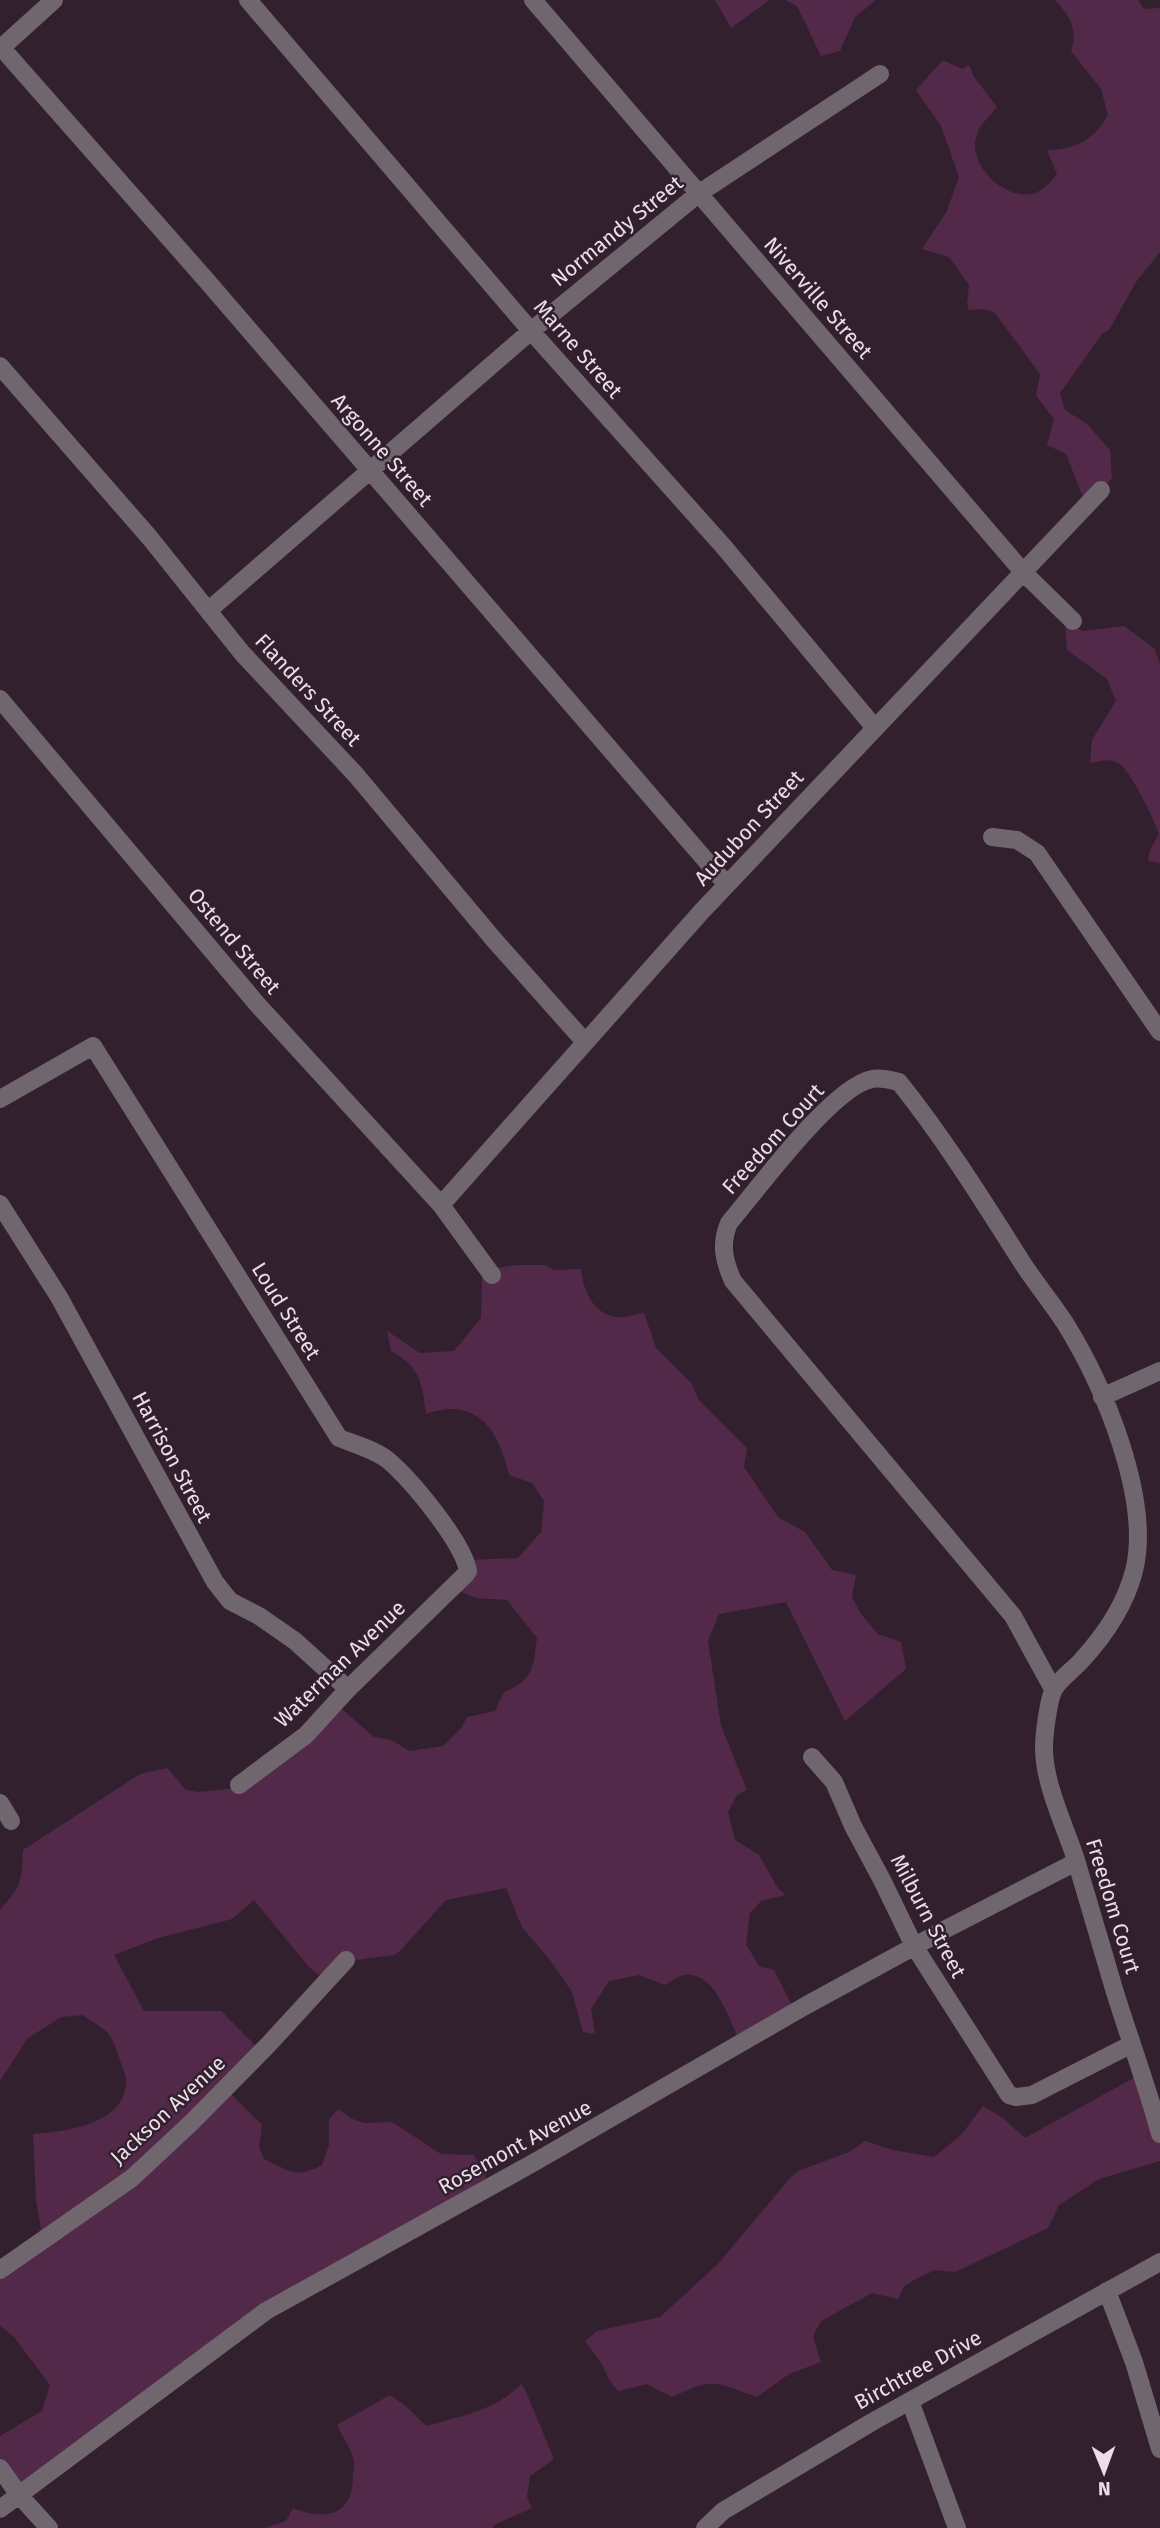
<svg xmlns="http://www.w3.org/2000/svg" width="1160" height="2528" font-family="'Fira Sans',sans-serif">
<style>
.green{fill:#53294a}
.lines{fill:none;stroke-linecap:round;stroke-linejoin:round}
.minor{stroke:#70666d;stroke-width:18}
.labels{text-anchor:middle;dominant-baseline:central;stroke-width:5;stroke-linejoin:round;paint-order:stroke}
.street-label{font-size:21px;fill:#ebdee8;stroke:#33202e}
</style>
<rect width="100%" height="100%" fill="#33202e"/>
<path class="green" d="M 715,0 L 769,0 L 731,28 Z
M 785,0 L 876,0 L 855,17 L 840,51 L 821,56 L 797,6 Z
M 1055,0 L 1138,0 L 1144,9 L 1160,8 L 1160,252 L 1136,282 L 1109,330 L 1102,334 L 1060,393 L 1065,410 L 1087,424 L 1110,450 L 1112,478 L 1086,505 L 1066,454 L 1047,445 L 1054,419 L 1036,396 L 1040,374 L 995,313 L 984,309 L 969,310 L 967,304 L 969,285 L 949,257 L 922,249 L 947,211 L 959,177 L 941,126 L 916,90 L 943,60 L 962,69 L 969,65 L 974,77 L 997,107 C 991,115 980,124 977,134 C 966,162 1002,199 1031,194 C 1041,193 1051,182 1057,174 L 1047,150 C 1075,150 1095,139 1108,115 L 1101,89 L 1071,51 C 1078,29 1070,16 1055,0 Z
M 1065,620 L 1082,631 L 1124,626 L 1154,648 L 1160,664 L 1160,863 L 1148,861 L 1150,850 L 1159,834 C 1154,819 1130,769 1118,763 C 1108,758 1100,761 1090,763 L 1092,740 L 1116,701 L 1107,679 L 1067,650 Z
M 517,1265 L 544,1265 L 555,1270 L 581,1269 C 583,1290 593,1313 615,1317 C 624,1319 635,1314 644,1313 L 656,1348 L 692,1384 L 698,1399 L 747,1448 L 744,1467 L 778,1517 L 805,1532 L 832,1570 L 856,1575 L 852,1597 L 861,1614 L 878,1634 L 901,1642 L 906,1669 L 845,1721 L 786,1602 L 719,1614 L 708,1641 L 721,1726 L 747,1790 L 737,1795 L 728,1812 L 735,1840 L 759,1855 L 777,1887 L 785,1895 L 761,1901 L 750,1913 L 746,1944 L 759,1966 L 774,1970 L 795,2011 L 739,2039 C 728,2018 715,1971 685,1975 C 678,1976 670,1982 665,1985 L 639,1975 L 609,1981 L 591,2009 L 595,2034 L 583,2032 L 572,1992 L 553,1964 L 522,1927 L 506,1888 L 446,1900 L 399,1952 L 394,1955 L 347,1961 L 327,1982 L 308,1966 L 254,1900 L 232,1919 L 158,1938 L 114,1955 L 144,2011 L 221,2011 L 261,2051 L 226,2089 L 262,2125 L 259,2147 L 264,2159 C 290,2171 296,2179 322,2165 L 329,2145 L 329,2120 L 338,2109 L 350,2118 L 364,2123 L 392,2122 L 441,2154 L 474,2155 L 491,2187 L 263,2313 L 19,2497 L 0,2470 L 0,2436 L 42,2411 L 50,2385 L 14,2337 L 0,2326 L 0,2272 L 43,2241 L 36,2200 L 33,2134 C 66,2132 128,2124 126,2079 C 126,2074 122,2067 121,2063 C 110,2030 110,2033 82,2015 L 61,2017 L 27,2039 L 0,2081 L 0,1910 C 21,1886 22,1882 23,1850 L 140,1774 L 167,1768 L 186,1790 L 198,1792 L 236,1788 L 336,1704 L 374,1737 L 391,1740 L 410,1751 L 443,1746 L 462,1727 L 467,1717 L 495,1711 L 504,1692 C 534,1679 533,1668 537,1638 L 507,1600 L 476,1598 L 455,1589 L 468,1560 L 518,1558 L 541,1532 L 544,1501 L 532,1483 L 509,1475 C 499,1430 477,1396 426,1414 C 422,1382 420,1367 391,1351 L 387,1331 L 420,1353 L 454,1351 L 481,1318 L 482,1270 Z
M 1137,2076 L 1160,2141 L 1160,2161 L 1099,2179 L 1059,2205 L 1048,2228 L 955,2272 L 935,2270 L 914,2280 L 904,2286 L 898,2299 L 872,2293 L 821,2321 L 813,2336 L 821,2362 L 789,2374 L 757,2397 C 713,2382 715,2377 672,2397 L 647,2384 L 618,2391 L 609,2380 L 602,2364 L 585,2341 L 597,2331 L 660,2317 L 718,2264 L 790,2178 L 798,2171 L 849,2152 L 865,2141 L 893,2150 L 934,2157 L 961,2135 L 983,2106 L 1004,2119 L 1025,2138 Z
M 521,2384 L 526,2392 L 554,2459 L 530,2476 L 527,2497 L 532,2508 L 494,2525 L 493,2528 L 265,2528 L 286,2521 L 293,2508 C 324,2521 352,2516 353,2478 C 353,2473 354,2466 354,2461 C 352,2450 342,2436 337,2425 L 390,2395 L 406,2406 L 426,2426 C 458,2417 497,2410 521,2384 Z"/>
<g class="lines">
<path class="minor" d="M 248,0 L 531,331 L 724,547 L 875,728
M 533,0 L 1023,572 L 1073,621
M 0,46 L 207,281 L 727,885
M 0,49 L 54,0
M 0,366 L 150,538 L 242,653 L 356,775 L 495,941 L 585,1042
M 209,610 L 531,331 L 698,194 L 880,74
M 0,699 L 257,1004 L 441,1205 L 492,1275
M 992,837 L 1017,840 L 1037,853 L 1160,1032
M 0,1099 L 93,1046 L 339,1438 C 354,1444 376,1450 389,1461 C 412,1481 463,1542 468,1571 L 465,1575 L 348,1689 L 306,1735 L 239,1785
M 0,1204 L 59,1297 L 215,1582 L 230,1601 L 259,1616 L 295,1641 L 348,1689
M 441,1205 L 702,911 L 1101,490
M 1102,1397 L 1160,1371
M 1053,1689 L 1013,1616 L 733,1281 C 724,1261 720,1244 729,1223 C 758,1189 832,1087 872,1079 C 881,1077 891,1080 899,1082 C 943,1137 980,1196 1018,1256 C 1032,1279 1050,1300 1065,1323 C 1103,1384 1152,1499 1134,1571 C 1125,1606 1105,1635 1081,1661 C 1073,1670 1058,1680 1053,1691 C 1048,1703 1044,1735 1044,1748 C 1044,1784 1065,1826 1076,1860 C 1089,1903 1101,1946 1114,1989 C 1129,2038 1147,2085 1160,2134
M 812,1757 L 834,1782 L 853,1826 L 882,1880 L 914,1946 L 1009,2095 L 1016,2097 L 1032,2095 L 1132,2044
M 0,1803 L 11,1821
M 0,2270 L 132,2178 L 192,2122 L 268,2045 L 346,1960
M 1107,2291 L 1134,2362 L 1160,2449
M 910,2401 L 957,2528
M 0,2468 L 19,2495 L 49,2528
M 0,2509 L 266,2311 L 533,2163 L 805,2006 L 946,1929 L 1076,1862
M 705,2528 L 723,2511 L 872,2422 L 1160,2262"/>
</g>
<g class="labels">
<g class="street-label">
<text transform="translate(617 231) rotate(-39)">Normandy Street</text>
<text transform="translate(818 298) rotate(49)">Niverville Street</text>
<text transform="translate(578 349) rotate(49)">Marne Street</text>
<text transform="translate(382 450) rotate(49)">Argonne Street</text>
<text transform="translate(308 690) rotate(47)">Flanders Street</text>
<text transform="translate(749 828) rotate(-47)">Audubon Street</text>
<text transform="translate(234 941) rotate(50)">Ostend Street</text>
<text transform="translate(773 1139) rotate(-48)">Freedom Court</text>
<text transform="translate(286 1311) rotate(58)">Loud Street</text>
<text transform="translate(172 1457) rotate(62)">Harrison Street</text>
<text transform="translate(340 1664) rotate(-44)">Waterman Avenue</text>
<text transform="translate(1113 1906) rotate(73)">Freedom Court</text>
<text transform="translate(928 1916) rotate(62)">Milburn Street</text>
<text transform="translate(168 2110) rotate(-43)">Jackson Avenue</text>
<text transform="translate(515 2147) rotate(-29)">Rosemont Avenue</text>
<text transform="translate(918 2370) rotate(-29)">Birchtree Drive</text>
</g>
</g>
<g transform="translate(1104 2472) rotate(179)" stroke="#33202e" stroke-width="5" paint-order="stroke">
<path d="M0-5L12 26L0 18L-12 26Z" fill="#ebdee8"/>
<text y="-10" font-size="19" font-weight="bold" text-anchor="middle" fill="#ebdee8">N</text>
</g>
</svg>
